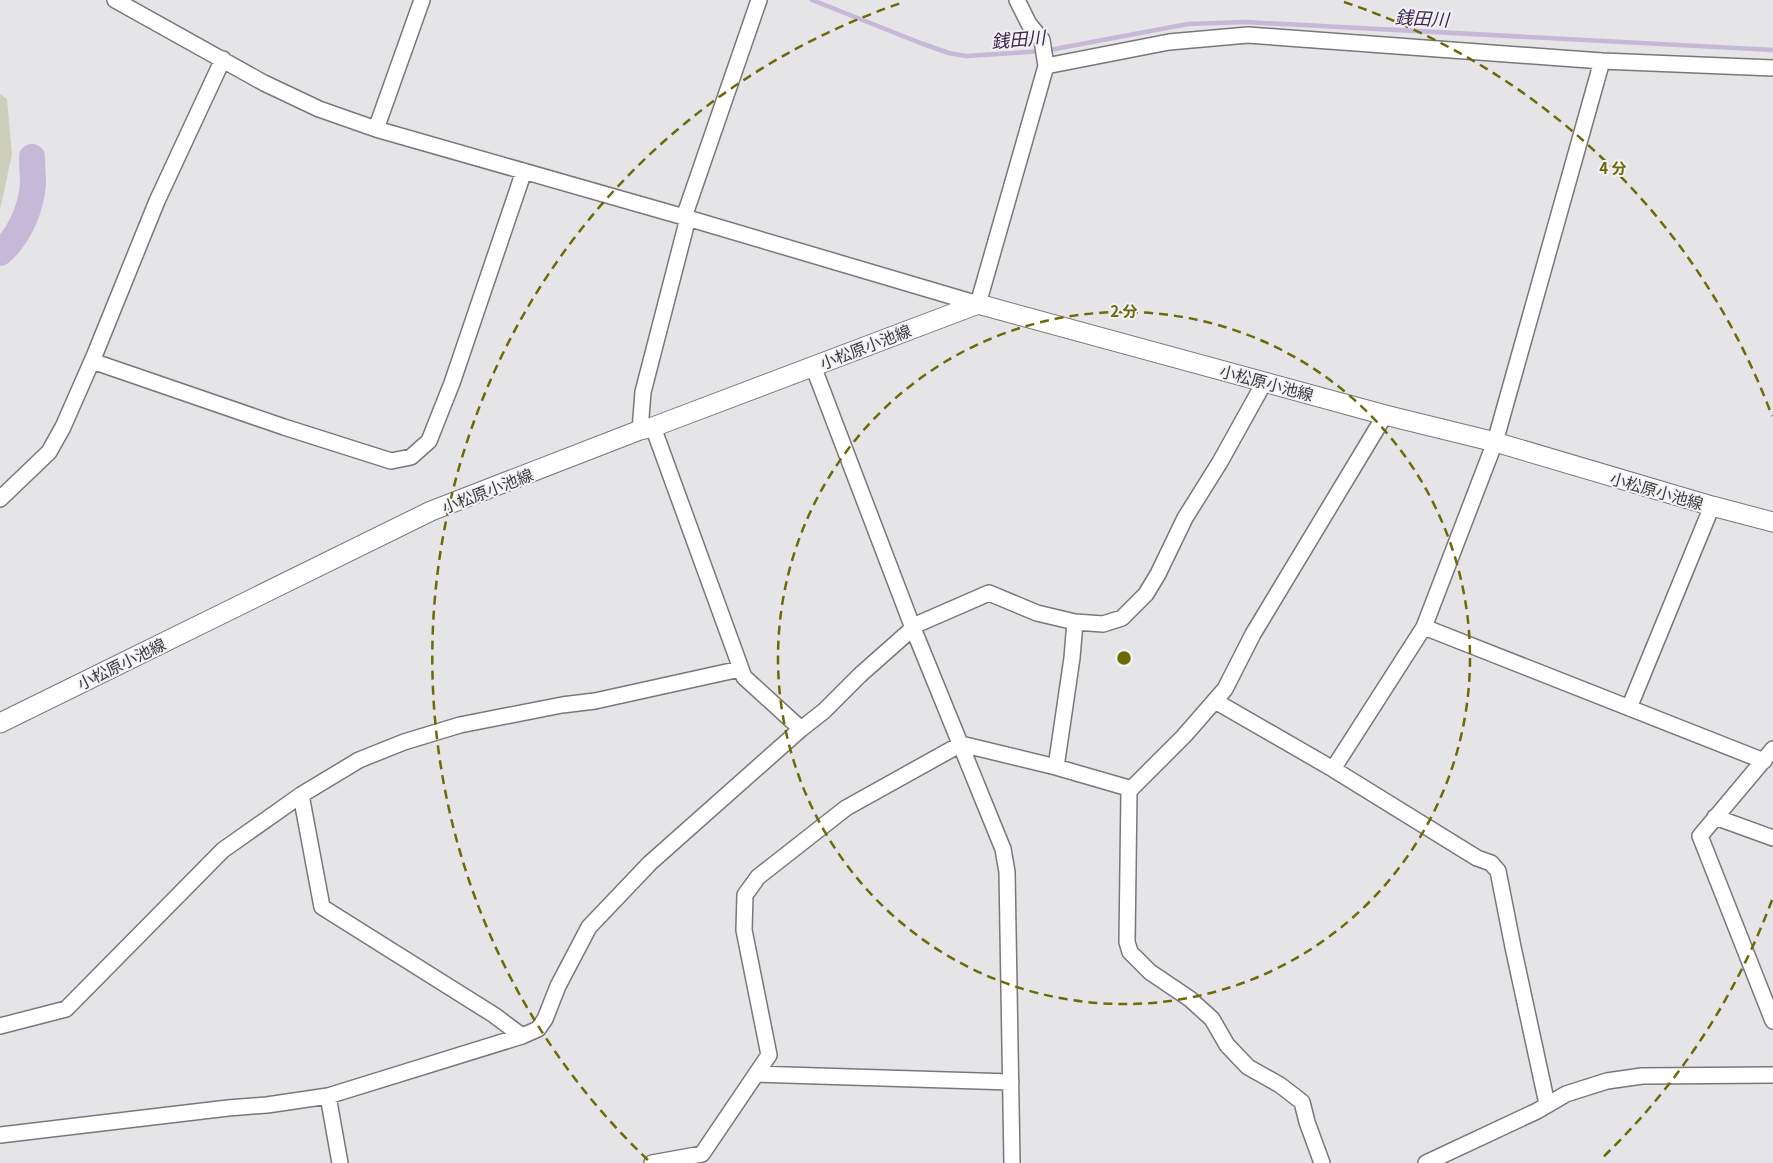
<svg xmlns="http://www.w3.org/2000/svg" width="1773" height="1163" font-family="Georgia,'Noto Sans JP',serif">
<style>
.green{fill:#cecfba}
.lines{fill:none;stroke-linecap:round;stroke-linejoin:round}
.stream{stroke:#c5b9d7;stroke-width:4.5}
.river{stroke:#c5b9d7;stroke-width:26}
.minor-casing{stroke:#78777a;stroke-width:18}
.major-casing{stroke:#78777a;stroke-width:21}
.minor{stroke:#fff;stroke-width:15}
.major{stroke:#fff;stroke-width:19}
.ring{fill:none;stroke:#6b6a07;stroke-width:2.5;stroke-dasharray:9 6}
.labels{text-anchor:middle;dominant-baseline:central;stroke-width:4;stroke-linejoin:round;paint-order:stroke}
.street-label{font-size:16px;fill:#3b3b3c;stroke:#f2f1f4}
.water-label{font-size:18px;font-style:italic;fill:#3a264f;stroke:#f2f1f4}
.centre{fill:#6b6a07;stroke:#f2f1f4;stroke-width:2.5}
.ring-label{font-size:15px;text-anchor:middle;font-weight:bold;fill:#6b6a07;stroke:#f2f1f4;stroke-width:4;stroke-linejoin:round;paint-order:stroke}
</style>
<rect width="100%" height="100%" fill="#e5e4e7"/>
<path class="green" d="M 0,94 L 7,99 L 12,154 L 0,210 Z"/>
<g class="lines">
<path class="stream" d="M 812,0 L 923,44 L 949,53 L 966,56 L 1044,51 L 1188,24 L 1246,22 L 1773,50"/>
<path class="river" d="M 0,253 C 19,237 31,209 33,184 C 33,175 32,166 32,157"/>
<defs>
<path id="minor" d="M 115,0 L 264,83 L 319,109 L 376,129 L 684,217 L 978,304 L 1046,66 L 1042,40 L 1029,24 L 1017,0
M 1602,61 L 1773,68
M 1046,66 L 1169,42 L 1248,35 L 1602,61 L 1495,442 L 1424,627 L 1333,769
M 376,129 L 422,0
M 684,217 L 759,0
M 92,361 L 284,427 L 391,461 L 411,457 L 429,441 L 452,383 L 524,171
M 813,366 L 913,628 L 1003,849 L 1007,872 L 1012,1163
M 653,427 L 744,677 L 801,729
M 640,430 L 643,392 L 688,218
M 0,499 L 49,452 L 63,427 L 95,354 L 157,201 L 223,59
M 1424,627 L 1764,761
M 1215,701 L 1333,769 L 1477,858 L 1491,863 L 1498,871 L 1513,947 L 1547,1104
M 1629,708 L 1712,506
M 1773,749 L 1700,836 L 1773,1021
M 1056,767 L 1072,658 L 1075,622
M 301,795 L 322,907 L 494,1015 L 522,1036
M 1715,817 L 1773,838
M 0,1026 L 66,1009 L 223,850 L 301,795 L 359,760 L 404,742 L 460,725 L 562,705 L 595,701 L 740,669
M 757,1074 L 1011,1082
M 328,1096 L 340,1163
M 0,1135 L 228,1108 L 267,1105 L 328,1096 L 522,1036 L 538,1029 L 545,1019 L 558,986 L 589,927 L 650,863 L 801,729 L 824,711 L 860,675 L 913,628 L 920,623 L 989,593 L 1037,613 L 1075,622 L 1103,624 L 1122,618 L 1146,594 L 1158,574 L 1185,518 L 1220,462 L 1265,381
M 652,1163 L 702,1154 L 769,1055 L 744,930 L 745,895 L 758,877 L 846,808 L 961,744 L 1056,767 L 1125,787 L 1129,791
M 1322,1163 L 1307,1122 L 1302,1102 L 1280,1085 L 1248,1067 L 1227,1045 L 1212,1019 L 1190,999 L 1150,972 L 1130,952 L 1127,942 L 1129,791 L 1184,736 L 1225,689 L 1253,634 L 1385,415
M 1426,1163 L 1537,1111 L 1566,1094 L 1607,1081 L 1642,1076 L 1773,1075"/>
<path id="major" d="M 0,723 L 431,511 L 640,430 L 653,427 L 978,304 L 1385,415 L 1495,442 L 1712,506 L 1773,522"/>
</defs>
<use href="#minor" class="minor-casing"/>
<use href="#major" class="major-casing"/>
<use href="#minor" class="minor"/>
<use href="#major" class="major"/>
</g>
<g class="ring">
<circle cx="1124" cy="658" r="346"/>
<path d="M1772 900A692 692 0 0 1 1600 1160M648 1160A692 692 0 0 1 904 2M1344 2A692 692 0 0 1 1772 416"/>
</g>
<g class="labels">
<g class="street-label">
<text transform="translate(865 346) rotate(-21)">小松原小池線</text>
<text transform="translate(1267 382) rotate(15)">小松原小池線</text>
<text transform="translate(487 490) rotate(-21)">小松原小池線</text>
<text transform="translate(1657 490) rotate(16)">小松原小池線</text>
<text transform="translate(121 663) rotate(-26)">小松原小池線</text>
</g>
<g class="water-label">
<text transform="translate(1422 17) rotate(3)">銭田川</text>
<text transform="translate(1018 38) rotate(-5)">銭田川</text>
</g>
</g>
<circle cx="1124" cy="658" r="8" class="centre"/>
<g class="ring-label">
<text x="1613" y="174">4 分</text>
<text x="1124" y="317">2 分</text>
</g>
</svg>
